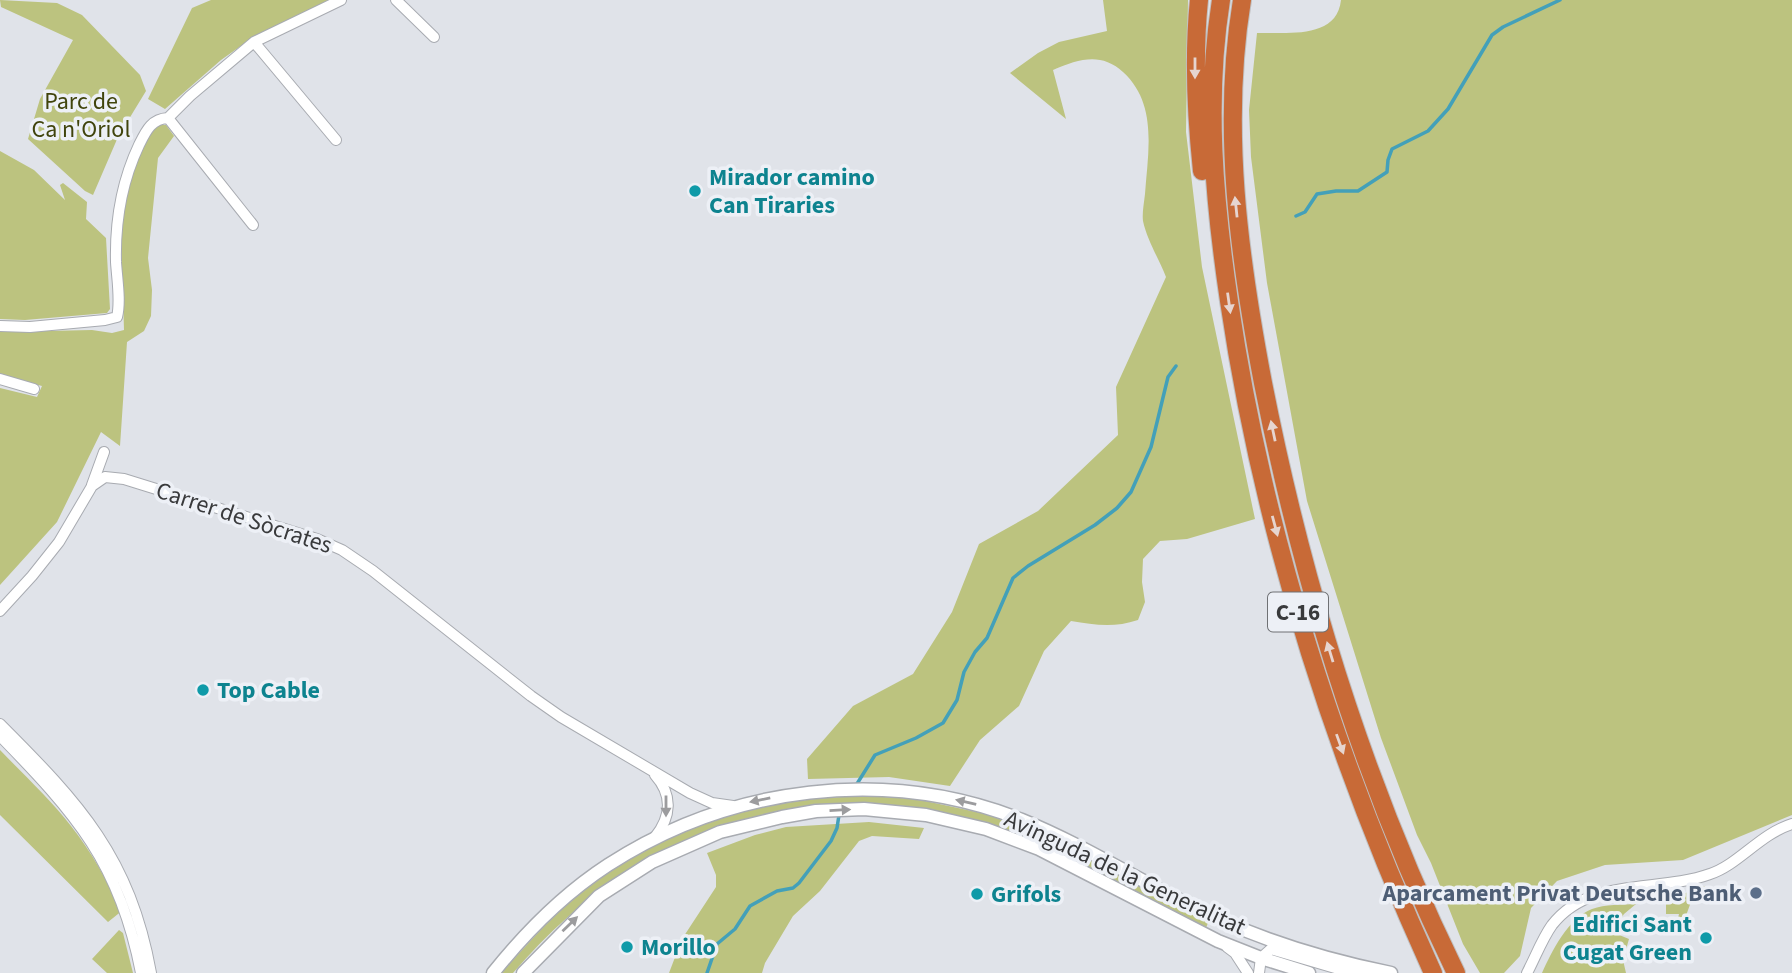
<svg xmlns="http://www.w3.org/2000/svg" width="1792" height="973" font-family="'Source Sans 3',sans-serif">
<style>
.green{fill:#bcc37f}
.lines{fill:none;stroke-linecap:round;stroke-linejoin:round}
.stream{stroke:#43a0b9;stroke-width:3.5}
.minor-casing{stroke:#a8abb1;stroke-width:12}
.tertiary-casing{stroke:#a8abb1;stroke-width:15}
.motorway-casing{stroke:#c0c0c1;stroke-width:20}
.minor{stroke:#fff;stroke-width:10}
.tertiary{stroke:#fff;stroke-width:12}
.motorway{stroke:#c86a37;stroke-width:18}
.oneway{fill:#e6d5d0}
.oneway2{fill:#9c9c9e}
.culture-dot{fill:#0f9aa8;stroke:#edf0f6;stroke-width:2.5}
.service-dot{fill:#5c6f8a;stroke:#edf0f6;stroke-width:2.5}
.labels{text-anchor:middle;dominant-baseline:central;stroke-width:7;stroke-linejoin:round;paint-order:stroke}
.shield{fill:#edf0f6;stroke:#6f7174;stroke-width:2}
.shield-label{font-size:23px;font-weight:bold;fill:#393a3c}
.park-label{font-size:24px;fill:#40440c;stroke:#edf0f6}
.culture-label{font-size:24px;font-weight:bold;fill:#0d838f;stroke:#edf0f6;text-anchor:start}
.street-label{font-size:24px;fill:#393a3c;stroke:#edf0f6}
.service-label{font-size:24px;font-weight:bold;fill:#4e5e75;stroke:#edf0f6;text-anchor:end}
</style>
<rect width="100%" height="100%" fill="#e0e3e9"/>
<path class="green" d="M 0,0 L 57,3 L 82,15 L 140,75 L 146,91 L 118,137 L 93,195 L 85,191 L 28,139 L 40,99 L 73,40 L 1,7 Z
M 211,0 L 330,0 L 252,38 L 221,60 L 165,109 L 148,99 L 192,8 Z
M 1103,0 L 1188,0 L 1186,132 L 1202,267 L 1255,519 L 1187,539 L 1160,541 L 1143,559 L 1142,582 L 1145,602 L 1138,620 C 1114,628 1095,625 1071,621 L 1044,651 L 1019,706 L 980,740 L 950,786 L 889,777 L 808,779 L 807,759 L 853,706 L 913,674 L 952,612 L 979,544 L 1038,511 L 1118,435 L 1116,387 L 1166,277 C 1159,259 1147,240 1143,221 C 1142,213 1144,203 1145,194 C 1148,152 1158,104 1123,72 C 1101,52 1079,59 1053,70 L 1066,119 L 1010,73 L 1038,53 L 1059,42 L 1107,31 Z
M 1341,0 L 1792,0 L 1792,815 L 1683,860 L 1605,865 L 1557,881 L 1531,908 L 1520,956 L 1504,973 L 1480,973 L 1463,944 L 1431,863 L 1417,835 L 1381,738 L 1307,501 L 1267,283 L 1251,157 L 1249,110 L 1257,33 C 1286,32 1337,40 1341,0 Z
M 159,125 L 166,125 L 174,136 L 158,158 L 148,258 L 152,290 L 151,316 L 144,331 L 127,342 L 120,446 L 101,432 L 57,522 L 0,585 L 0,388 L 37,397 L 42,386 L 0,375 L 0,332 L 92,330 L 112,333 L 124,330 C 123,268 113,204 144,146 C 148,138 151,131 159,125 Z
M 0,151 L 34,170 L 65,200 L 60,185 L 63,183 L 87,202 L 86,219 L 106,238 L 110,309 L 107,313 L 25,320 L 0,319 Z
M 0,750 C 24,775 50,799 71,826 C 92,852 107,882 123,910 L 108,922 L 0,815 Z
M 868,796 L 916,799 L 986,814 L 1021,827 L 1087,857 L 1209,920 L 1206,928 C 1167,908 1127,888 1088,868 C 1058,853 1029,837 997,826 C 964,815 932,811 899,808 C 743,791 613,856 513,973 L 501,973 C 523,950 544,924 568,904 C 654,830 756,797 868,796 Z
M 869,822 L 924,828 L 919,839 L 872,836 L 859,841 L 820,891 L 793,916 L 765,963 L 762,973 L 669,973 L 682,939 L 716,887 L 716,875 L 707,853 L 755,835 L 786,827 Z
M 1705,886 L 1706,891 L 1692,899 L 1683,924 L 1677,922 L 1679,914 L 1666,914 L 1666,900 Z
M 1636,904 L 1624,914 L 1612,932 L 1629,939 L 1623,960 L 1626,973 L 1542,973 C 1552,951 1568,918 1592,909 C 1605,904 1622,905 1636,904 Z
M 119,930 L 123,933 L 133,973 L 107,973 L 92,959 Z"/>
<g class="lines">
<path class="stream" d="M 1296,216 L 1305,212 L 1317,194 L 1336,191 L 1358,191 L 1387,172 L 1388,160 L 1392,149 L 1428,131 L 1448,109 L 1492,35 L 1503,27 L 1560,0
M 855,787 L 875,755 L 916,738 L 943,723 L 957,700 L 964,672 L 975,652 L 987,638 L 1013,578 L 1028,566 L 1095,525 L 1117,508 L 1131,492 L 1151,447 L 1168,377 L 1176,366
M 707,973 L 717,944 L 735,929 L 750,906 L 777,891 L 793,888 L 799,883 L 831,841 L 837,828 L 839,815"/>
<defs>
<path id="minor" d="M 396,0 L 434,37
M 254,42 L 336,140
M 168,118 L 253,225
M 0,326 L 30,327 L 105,320 L 117,317 C 121,301 117,279 116,262 C 115,221 121,183 139,145 C 146,131 151,119 168,118 L 190,96 L 254,42 L 341,0
M 0,379 L 34,389
M 92,485 L 104,452
M 0,611 L 32,576 L 59,542 L 92,486 L 105,477 L 124,479 L 317,539 L 342,550 L 373,571 L 531,696 L 561,717 L 690,793 L 712,803 L 733,806
M 0,724 C 80,804 130,857 151,973
M 0,736 C 76,814 120,863 141,973
M 655,775 C 673,795 671,817 655,837
M 1227,947 L 1235,953 L 1248,973
M 1259,973 L 1261,958 L 1271,949 L 1342,970 L 1361,970
M 1527,973 C 1535,958 1542,939 1552,925 C 1590,876 1657,893 1710,874 C 1738,865 1760,834 1792,824"/>
<path id="tertiary" d="M 493,973 C 525,933 565,893 608,865 C 730,786 886,766 1022,820 C 1091,848 1153,890 1221,920 C 1276,945 1332,961 1391,973
M 523,973 L 599,896 L 652,862 L 720,832 L 782,817 L 816,811 L 864,809 L 926,815 L 986,829 L 1039,849 L 1218,941 L 1261,958 L 1309,973"/>
<path id="motorway" d="M 1199,0 C 1193,58 1196,114 1202,171
M 1221,0 C 1205,101 1214,200 1229,301 C 1263,533 1336,760 1433,973
M 1242,0 C 1221,127 1239,257 1263,383 C 1303,586 1365,787 1456,973"/>
</defs>
<use href="#minor" class="minor-casing"/>
<use href="#tertiary" class="tertiary-casing"/>
<use href="#motorway" class="motorway-casing"/>
<use href="#minor" class="minor"/>
<use href="#tertiary" class="tertiary"/>
<use href="#motorway" class="motorway"/>
</g>
<defs><path id="oneway-solid" d="M-6-.8H1V-3.2L6.5 0L1 3.2V.8H-6Z" transform="scale(1.75)"/></defs>
<g class="oneway">
<use href="#oneway-solid" transform="translate(1195 68) rotate(90)"/>
<use href="#oneway-solid" transform="translate(1236 207) rotate(-96)"/>
<use href="#oneway-solid" transform="translate(1229 303) rotate(82)"/>
<use href="#oneway-solid" transform="translate(1273 431) rotate(-102)"/>
<use href="#oneway-solid" transform="translate(1275 526) rotate(75)"/>
<use href="#oneway-solid" transform="translate(1330 652) rotate(-107)"/>
<use href="#oneway-solid" transform="translate(1340 744) rotate(70)"/>
</g>
<g class="oneway2">
<use href="#oneway-solid" transform="translate(760 800) rotate(168)"/>
<use href="#oneway-solid" transform="translate(966 802) rotate(-167)"/>
<use href="#oneway-solid" transform="translate(666 806) rotate(90)"/>
<use href="#oneway-solid" transform="translate(840 810) rotate(-3)"/>
<use href="#oneway-solid" transform="translate(570 924) rotate(-44)"/>
</g>
<g class="culture-dot">
<circle cx="695" cy="191" r="7"/>
<circle cx="203" cy="690" r="7"/>
<circle cx="977" cy="894" r="7"/>
<circle cx="1706" cy="938" r="7"/>
<circle cx="627" cy="947" r="7"/>
</g>
<circle class="service-dot" cx="1756" cy="893" r="7"/>
<g class="labels">
<rect class="shield" x="1268" y="592.5" width="60" height="39" rx="5"/>
<g class="shield-label">
<text x="1298" y="612">C-16</text>
</g>
<g class="park-label">
<text x="81" y="101">Parc de<tspan x="81" dy="28">Ca n'Oriol</tspan></text>
</g>
<g class="culture-label">
<text x="709" y="177">Mirador camino<tspan x="709" dy="28">Can Tiraries</tspan></text>
<text x="217" y="690">Top Cable</text>
<text x="991" y="894">Grifols</text>
<text x="1692" y="924" text-anchor="end">Edifici Sant<tspan x="1692" dy="28">Cugat Green</tspan></text>
<text x="641" y="947">Morillo</text>
</g>
<g class="street-label">
<text transform="translate(244 518) rotate(18)">Carrer de Sòcrates</text>
<text transform="translate(1125 873) rotate(25)">Avinguda de la Generalitat</text>
</g>
<g class="service-label">
<text x="1742" y="893">Aparcament Privat Deutsche Bank</text>
</g>
</g>
</svg>
